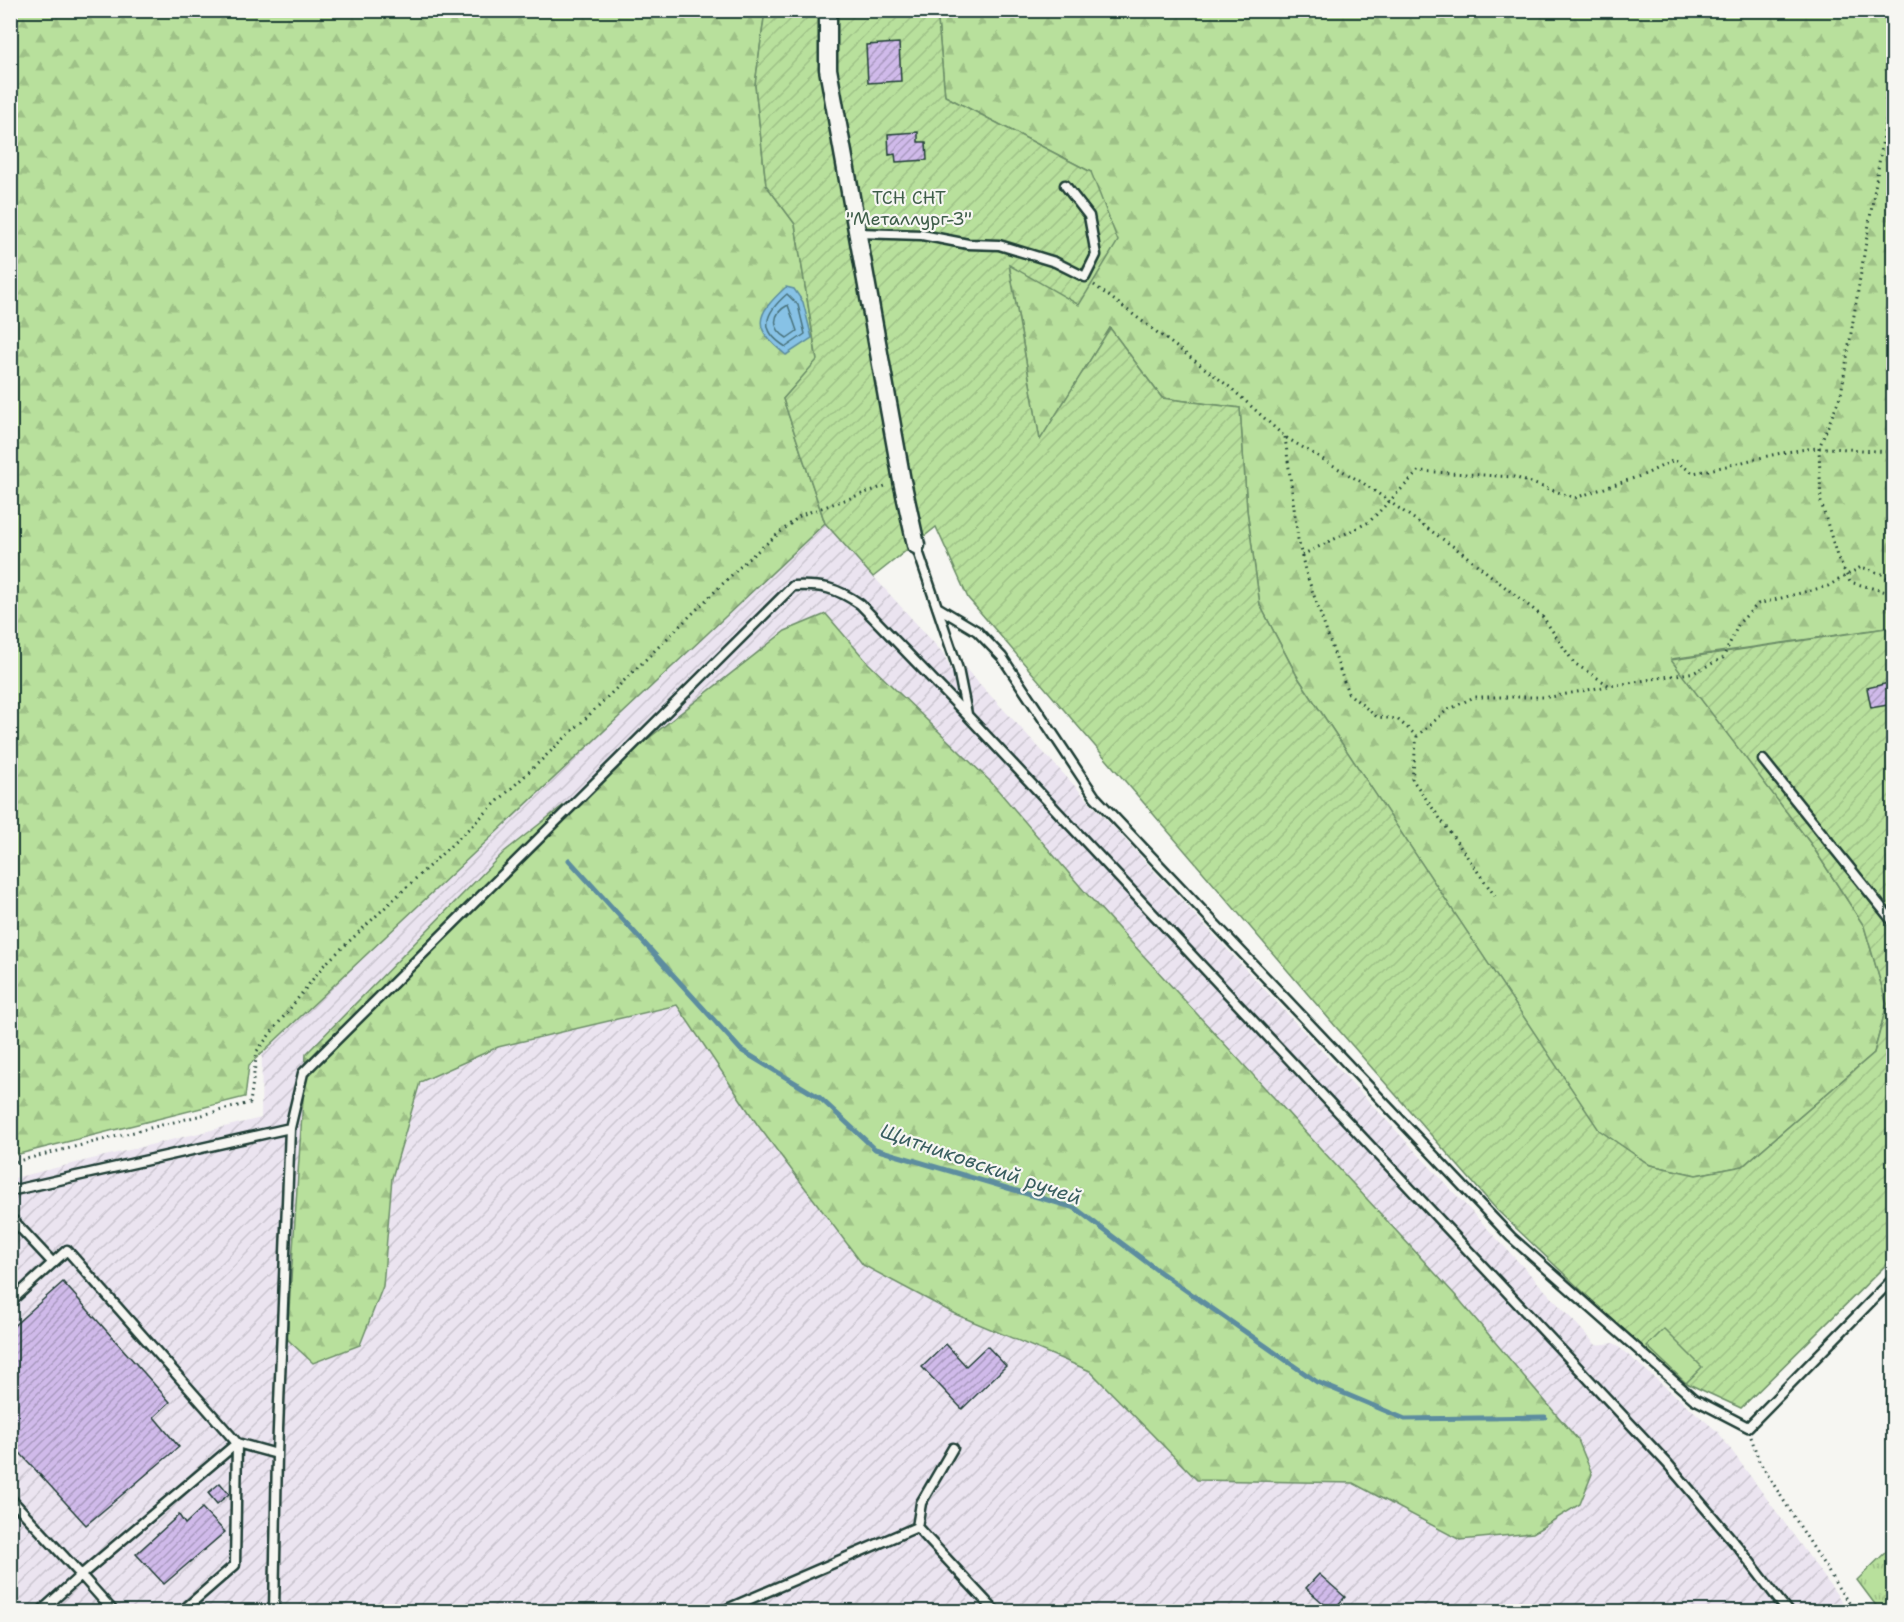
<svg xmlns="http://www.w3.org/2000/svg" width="1904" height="1622" font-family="'Shantell Sans',sans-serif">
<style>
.industrial{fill:url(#industrial-furrows)}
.grass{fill:url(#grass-tufts);stroke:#6c8e68;stroke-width:1.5}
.forest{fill:url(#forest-firs);stroke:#6c8e68;stroke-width:1.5}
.garden{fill:url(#garden-furrows);stroke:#6c8e68;stroke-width:1.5}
.pitch{fill:#b8e09c;stroke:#6c8e68;stroke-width:1.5}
.water{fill:#87c2e6;stroke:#5d8d9f;stroke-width:1.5}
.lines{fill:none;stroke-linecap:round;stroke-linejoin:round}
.shore{stroke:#49727b;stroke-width:1.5}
.stream{stroke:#5d8d9f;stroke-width:5}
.building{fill:url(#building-hatch);stroke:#1f3d34;stroke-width:1.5}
.service-casing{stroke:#1f3d34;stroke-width:13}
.minor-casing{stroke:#1f3d34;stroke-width:21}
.path{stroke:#1f3d34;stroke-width:3;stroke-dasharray:1.5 4.5;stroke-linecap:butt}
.service{stroke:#f6f6f2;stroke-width:8}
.minor{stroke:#f6f6f2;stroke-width:16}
.labels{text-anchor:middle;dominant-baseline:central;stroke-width:4.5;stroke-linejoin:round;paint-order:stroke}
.park-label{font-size:18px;fill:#3e5e49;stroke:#f6f6f2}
.water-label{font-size:20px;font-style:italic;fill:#395e60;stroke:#f6f6f2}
</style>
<defs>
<pattern id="industrial-furrows" width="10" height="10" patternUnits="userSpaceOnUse" patternTransform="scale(1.5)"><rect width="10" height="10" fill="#ebe4f0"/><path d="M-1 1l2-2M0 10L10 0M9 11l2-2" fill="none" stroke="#c9c4ce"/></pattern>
<pattern id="grass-tufts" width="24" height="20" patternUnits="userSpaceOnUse" patternTransform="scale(1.5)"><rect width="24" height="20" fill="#b8e09c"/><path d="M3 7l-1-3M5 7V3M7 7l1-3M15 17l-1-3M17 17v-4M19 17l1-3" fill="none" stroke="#9ec187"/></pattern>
<pattern id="forest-firs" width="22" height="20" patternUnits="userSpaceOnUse" patternTransform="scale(1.5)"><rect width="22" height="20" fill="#b8e09c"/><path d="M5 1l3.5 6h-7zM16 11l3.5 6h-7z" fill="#9ec187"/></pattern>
<pattern id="garden-furrows" width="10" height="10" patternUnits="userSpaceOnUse" patternTransform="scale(1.5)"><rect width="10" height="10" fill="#b8e09c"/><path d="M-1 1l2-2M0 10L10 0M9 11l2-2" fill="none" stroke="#9ec187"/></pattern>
<pattern id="building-hatch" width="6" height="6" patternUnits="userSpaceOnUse" patternTransform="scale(1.5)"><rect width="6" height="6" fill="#d0baea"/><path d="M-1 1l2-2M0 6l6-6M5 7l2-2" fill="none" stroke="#a898be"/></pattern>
</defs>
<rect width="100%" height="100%" fill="#f6f6f2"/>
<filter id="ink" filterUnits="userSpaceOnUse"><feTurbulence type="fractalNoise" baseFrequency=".0167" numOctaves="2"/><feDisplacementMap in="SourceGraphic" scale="12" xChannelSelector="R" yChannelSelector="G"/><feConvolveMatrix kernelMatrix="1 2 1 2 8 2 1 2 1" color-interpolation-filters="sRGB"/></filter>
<g filter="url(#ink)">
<path class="industrial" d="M 825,523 L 943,653 L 952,672 L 963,666 L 1596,1345 L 1614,1343 L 1718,1432 L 1849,1611 L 11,1611 L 10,1179 L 261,1118 L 262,1053 Z"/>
<path class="grass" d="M 1893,1545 L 1893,1611 L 1880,1611 L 1857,1580 Z"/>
<path class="forest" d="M 10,11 L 765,11 L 755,85 L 766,185 L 795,224 L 817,361 L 783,399 L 825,523 L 249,1065 L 245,1097 L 11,1156 Z
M 937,11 L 1893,11 L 1893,627 L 1671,659 L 1811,844 L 1864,926 L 1887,1004 L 1874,1053 L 1743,1166 L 1696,1175 L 1650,1165 L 1599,1131 L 1297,676 L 1260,605 L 1247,510 L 1240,408 L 1162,398 L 1110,328 L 1040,441 L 1009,264 L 1091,172 L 945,96 Z
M 826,614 L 868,663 L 991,782 L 1085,892 L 1456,1296 L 1578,1440 L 1592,1474 L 1580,1504 L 1533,1533 L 1460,1540 L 1353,1483 L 1197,1480 L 1090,1371 L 955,1314 L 863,1265 L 757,1124 L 677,1005 L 498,1047 L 420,1082 L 392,1178 L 383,1286 L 360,1345 L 313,1363 L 287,1339 L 306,1054 L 504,852 L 785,631 Z"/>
<path class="garden" d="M 765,11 L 937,11 L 945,96 L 1091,172 L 1118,241 L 1079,305 L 1009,265 L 1040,440 L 1110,328 L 1162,398 L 1240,408 L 1247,510 L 1260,605 L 1297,676 L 1599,1130 L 1650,1165 L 1696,1175 L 1743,1166 L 1874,1053 L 1887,1004 L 1864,926 L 1811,844 L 1671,660 L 1893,627 L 1893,1258 L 1741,1408 L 1680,1380 L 1644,1350 L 1497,1210 L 1336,1027 L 968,598 L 936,527 L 873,577 L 825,523 L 783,399 L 817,360 L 795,224 L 766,185 L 755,85 Z"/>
<path class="pitch" d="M 1664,1329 L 1702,1367 L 1686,1383 L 1647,1346 Z"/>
<path class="water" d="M 786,287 L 794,289 L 803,302 L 812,338 L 786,355 C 752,328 754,316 786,287 Z"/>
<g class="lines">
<path class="shore" d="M 787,294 L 798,305 L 805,334 L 786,347 C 758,330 765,313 787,294 Z
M 788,305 L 797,331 L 787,338 C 772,329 771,314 788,305 Z"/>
<path class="stream" d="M 569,860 L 741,1050 L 820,1098 L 875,1149 L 1075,1208 L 1157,1270 L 1317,1382 L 1405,1419 L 1545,1417"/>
</g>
<path class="building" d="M 899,43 L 901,81 L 868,83 L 866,45 Z
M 918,132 L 918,142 L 926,142 L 927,160 L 896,162 L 895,154 L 889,155 L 888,134 Z
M 1893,682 L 1893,704 L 1871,708 L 1867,688 Z
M 63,1282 L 170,1402 L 154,1417 L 179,1447 L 86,1525 L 10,1442 L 10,1329 Z
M 946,1344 L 966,1366 L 987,1346 L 1006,1366 L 962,1409 L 922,1367 Z
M 220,1483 L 229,1494 L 217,1504 L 208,1493 Z
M 202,1508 L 225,1532 L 164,1584 L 136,1554 L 179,1515 L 185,1524 Z
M 1319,1574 L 1345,1597 L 1332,1611 L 1306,1588 Z"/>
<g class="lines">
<defs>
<path id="service" d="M 858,233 L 922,235 L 968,244 L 999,245 L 1055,262 L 1085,277 L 1096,255 L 1089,216 L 1065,185
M 916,545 L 958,669 L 967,714
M 937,607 L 977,631 L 1002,657 L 1095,797 L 1511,1237 L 1694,1399 L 1748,1427 L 1894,1278
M 1763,760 L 1894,923
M 10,1191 L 290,1128
M 10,1217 L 53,1263
M 10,1302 L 67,1250 L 237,1443 L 235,1565 L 181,1612
M 10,1498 L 81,1575 L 237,1443 L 277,1454
M 917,1527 L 921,1503 L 953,1448
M 40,1612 L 81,1575 L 114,1612
M 274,1612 L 277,1454 L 290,1128 L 303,1073 L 793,586 C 823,585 835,587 860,604 L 967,715 L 1667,1463 L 1739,1548 L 1788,1612
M 720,1612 L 917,1527 L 996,1612"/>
<path id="minor" d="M 828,10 L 828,69 L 902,481 L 916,545"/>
</defs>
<use href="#service" class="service-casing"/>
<use href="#minor" class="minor-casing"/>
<path class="path" d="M 1894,72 L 1841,394 L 1819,448 L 1821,502 L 1837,556 L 1850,582 L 1894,594
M 1094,285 L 1231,388 L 1285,437 L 1363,483 L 1461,552 L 1543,617 L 1574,663 L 1610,686 L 1695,672 L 1723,658 L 1739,623 L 1758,604 L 1828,586 L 1861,567 L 1885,575 L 1894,584
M 1285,437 L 1298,539 L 1305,570 L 1348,693 L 1377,717 L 1397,719 L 1417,736 L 1446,711 L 1474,697 L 1551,697 L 1608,686
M 1302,555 L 1369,522 L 1419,471 L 1514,477 L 1575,498 L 1646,474 L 1674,460 L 1693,473 C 1734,466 1779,450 1820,448 C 1844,448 1869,451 1894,452
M 1417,736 L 1412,779 L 1495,896
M 10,1163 L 250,1103 L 257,1051 L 323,966 L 586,718 L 748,559 L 801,515 L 888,485
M 1751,1437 L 1759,1461 L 1841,1592 L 1856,1612"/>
<use href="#service" class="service"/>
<use href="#minor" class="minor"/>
</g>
</g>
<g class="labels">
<g class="park-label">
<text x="909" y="198">ТСН СНТ<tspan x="909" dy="21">"Металлург-3"</tspan></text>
</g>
<g class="water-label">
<text transform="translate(981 1164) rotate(19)">Щитниковский ручей</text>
</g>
</g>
<rect width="1904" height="1622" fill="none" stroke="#f6f6f2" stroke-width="36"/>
<rect x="18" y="18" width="1868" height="1586" fill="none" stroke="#1f3d34" stroke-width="2" filter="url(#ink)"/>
</svg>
